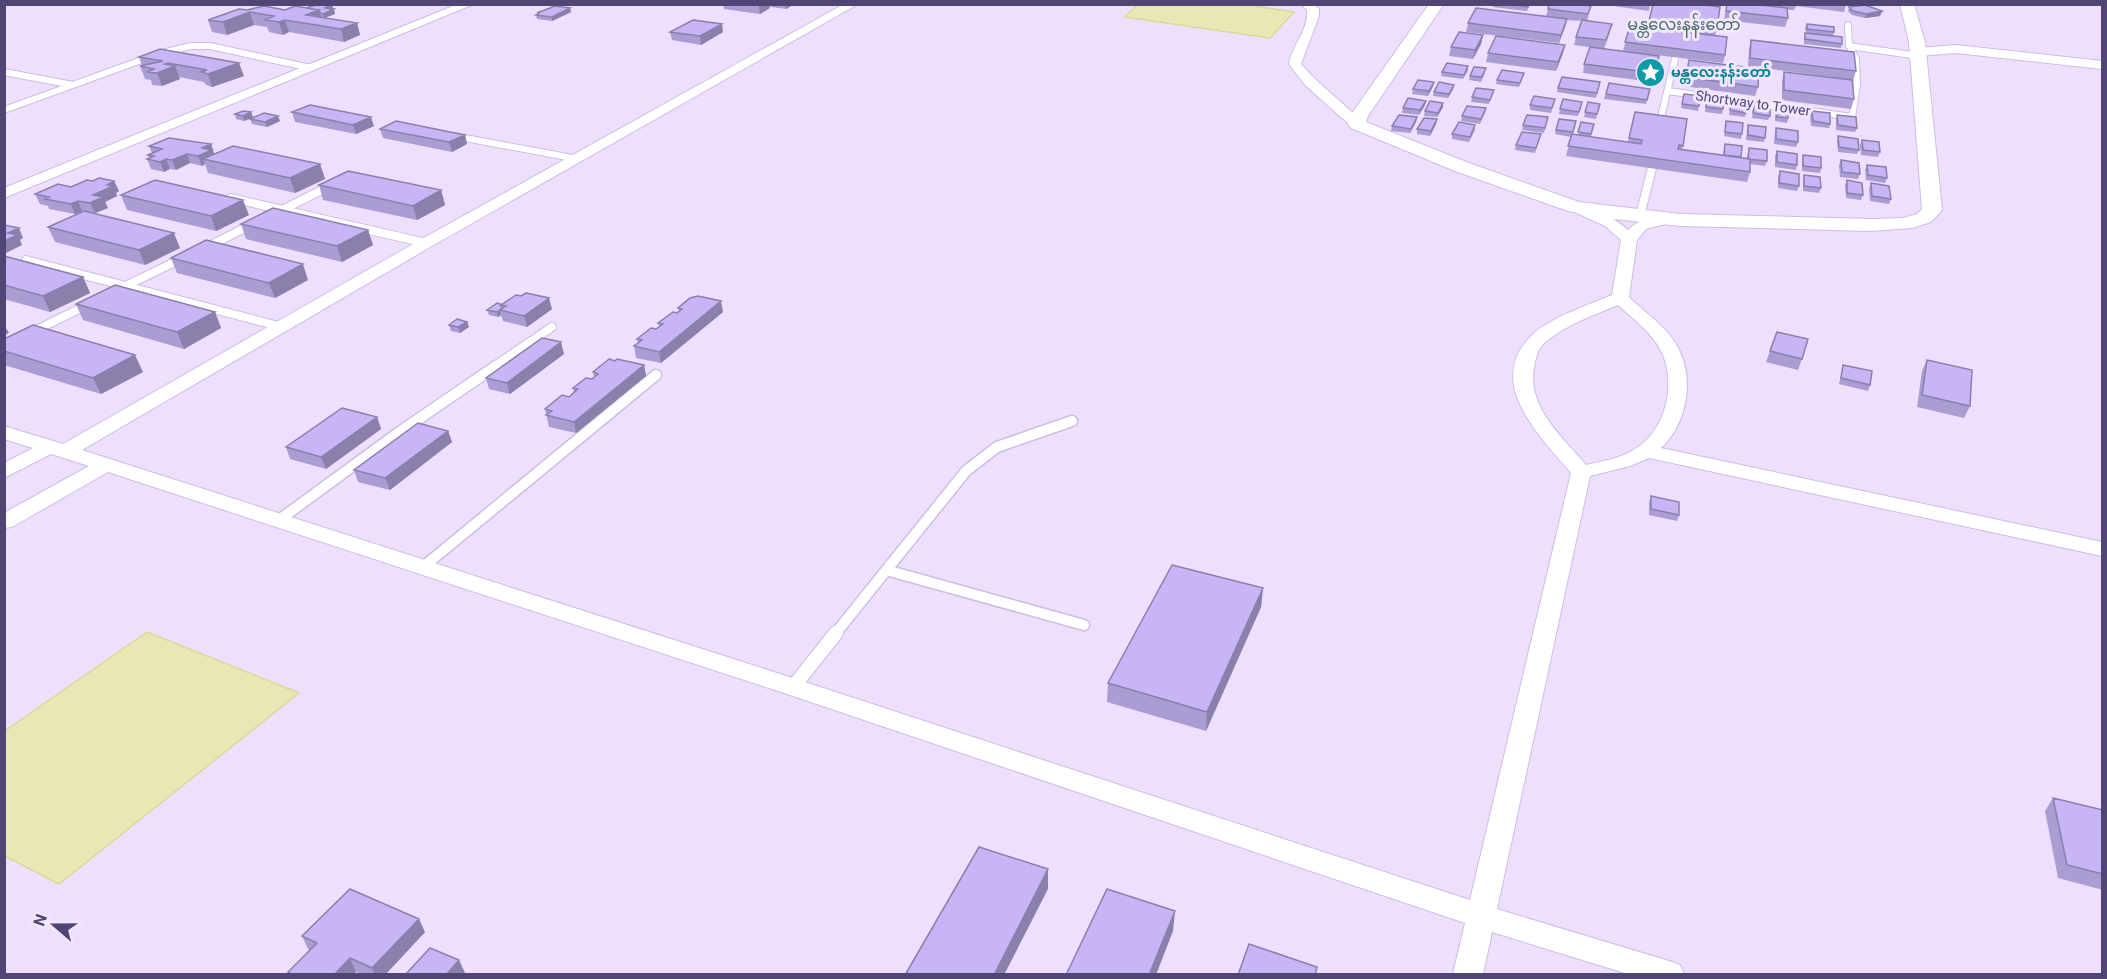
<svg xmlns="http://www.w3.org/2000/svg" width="2107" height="979" font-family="Roboto,'Noto Sans Myanmar',sans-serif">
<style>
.water{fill:#e7e8b3;stroke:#d8da98;stroke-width:1.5}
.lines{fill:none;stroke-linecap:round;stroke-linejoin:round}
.service-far3-casing{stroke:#cbbee4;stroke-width:8}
.service-far2-casing{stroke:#cbbee4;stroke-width:10}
.service-far1-casing{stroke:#cbbee4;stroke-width:13}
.service-casing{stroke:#cbbee4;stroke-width:16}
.minor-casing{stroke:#cbbee4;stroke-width:2}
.tertiary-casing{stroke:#cbbee4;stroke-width:2}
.service-far3{stroke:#fff;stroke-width:6}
.service-far2{stroke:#fff;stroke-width:8}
.service-far1{stroke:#fff;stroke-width:10}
.service{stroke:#fff;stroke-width:14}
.minor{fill:#fff;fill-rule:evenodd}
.tertiary{fill:#fff;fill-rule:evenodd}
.wall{fill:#ab9cd3}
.shaded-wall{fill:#8b7fac}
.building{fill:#c7b5f5;stroke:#8b7fac;stroke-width:1.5}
.labels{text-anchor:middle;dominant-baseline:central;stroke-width:6;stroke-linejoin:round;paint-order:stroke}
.far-culture-label{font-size:14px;font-weight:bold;fill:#0d838f;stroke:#f2e7ff;text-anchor:start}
.far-street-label{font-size:14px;fill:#514575;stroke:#f2e7ff}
.far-quarter-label{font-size:16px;fill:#48715e;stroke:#f2e7ff}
</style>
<rect width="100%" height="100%" fill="#eedffe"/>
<path class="water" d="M 1138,5 L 1241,4 L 1294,12 L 1270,38 L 1124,17 Z
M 147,632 L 299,693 L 59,884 L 5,856 L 5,731 Z"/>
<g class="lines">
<defs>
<path id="service-far3" d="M 1849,46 L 1919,56
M 4,72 L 73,85
M 1668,91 L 1852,117 L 1857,85 L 1856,59 L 1849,46 L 1848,25
M 4,110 L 158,54 L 191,46 L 210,46 L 311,68
M 1659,125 L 1675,59
M 454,136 L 578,159"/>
<path id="service-far2" d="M 231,198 L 426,243
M 270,216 L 324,189
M 1640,216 L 1652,168
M 203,249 L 253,224
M 26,260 L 282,327
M 111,293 L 183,258
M 4,346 L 89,304
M 493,367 L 552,327"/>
<path id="service-far1" d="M 279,520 L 398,433 L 496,366
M 423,567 L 656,375
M 886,570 L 1084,625
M 835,634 L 966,471 L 997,447 L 1072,421"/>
<path id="service" d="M 793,687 L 836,633"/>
<path id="minor" d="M 458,4 L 474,4 L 4,198 L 4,188 Z
M 844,4 L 858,4 L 432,246 L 82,450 L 802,681 L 1470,900 L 1571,473 C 1539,435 1483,381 1533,334 C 1552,317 1588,305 1612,295 L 1621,240 L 1605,226 L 1570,210 L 1567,207 L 1570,204 C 1585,200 1617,220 1628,230 C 1639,218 1654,218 1669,214 L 1677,219 L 1674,222 L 1646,229 L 1637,240 L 1629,297 C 1643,311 1660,322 1672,338 C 1696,371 1690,420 1661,448 L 2102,542 L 2102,556 L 1649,458 L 1630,466 L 1590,476 L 1497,909 L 1669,961 L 1680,965 L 1684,974 L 1628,974 L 1492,932 L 1483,974 L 1453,974 L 1465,923 L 784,693 L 108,472 L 12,527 L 4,528 L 4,513 L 89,466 L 51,454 L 4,478 L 4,463 L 33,448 L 4,439 L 4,426 L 63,444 L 420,240 ZM 1618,305 C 1631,317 1647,329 1657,344 C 1678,375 1669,426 1638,447 C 1623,458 1603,461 1586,465 C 1562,437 1527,407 1534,368 C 1536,356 1538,347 1548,340 C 1568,324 1594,315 1618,305 Z
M 1301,4 L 1314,4 L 1319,9 L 1319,16 L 1301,64 L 1315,79 L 1362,121 L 1364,124 L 1362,127 L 1352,127 L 1305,85 L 1289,64 C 1292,45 1309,30 1307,10 Z
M 1956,45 L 2102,61 L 2102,69 L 1956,53 L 1918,56 L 1912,52 L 1918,48 Z"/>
<path id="tertiary" d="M 1429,4 L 1444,4 L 1368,116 L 1366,122 L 1469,163 L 1579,202 L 1681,214 L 1871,219 L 1903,218 L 1917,214 L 1922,209 L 1909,42 L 1900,4 L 1914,4 L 1925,42 L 1942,210 L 1931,222 L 1912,228 L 1871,231 L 1681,226 L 1613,219 L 1568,211 L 1455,171 L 1351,128 L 1348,124 L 1350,116 Z"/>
</defs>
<use href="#service-far3" class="service-far3-casing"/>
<use href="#service-far2" class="service-far2-casing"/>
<use href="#service-far1" class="service-far1-casing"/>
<use href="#service" class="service-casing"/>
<use href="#minor" class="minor-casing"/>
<use href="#tertiary" class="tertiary-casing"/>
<use href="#service-far3" class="service-far3"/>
<use href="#service-far2" class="service-far2"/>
<use href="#service-far1" class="service-far1"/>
<use href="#service" class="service"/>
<use href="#minor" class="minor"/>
<use href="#tertiary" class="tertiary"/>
</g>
<path class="wall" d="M 723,4 L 769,4 L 770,8 L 760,14 L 724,9 Z
M 771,4 L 794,4 L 786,9 L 771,7 Z
M 1494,4 L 1530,4 L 1527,11 L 1493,7 Z
M 1599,4 L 1650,4 L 1649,11 Z
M 1653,4 L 1713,4 L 1717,29 L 1715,35 L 1725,55 L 1723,63 L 1623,51 L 1630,26 L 1647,28 Z
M 1727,4 L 1764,6 L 1778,7 L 1778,4 L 1846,4 L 1844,12 L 1796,6 L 1794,10 L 1787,10 L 1788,18 L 1785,27 L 1724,20 Z
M 332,5 L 335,14 L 324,18 L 357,23 L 360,35 L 344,42 L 289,32 L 283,35 L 269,32 L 267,27 L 254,25 L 227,35 L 212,32 L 208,20 L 247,10 L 285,10 Z
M 1849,7 L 1882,11 L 1880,16 L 1865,18 L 1852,15 L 1848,11 Z
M 570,8 L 571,12 L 552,21 L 537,19 L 536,15 L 537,14 L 537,13 Z
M 1548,9 L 1589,14 L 1587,21 L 1610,32 L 1604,49 L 1574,45 L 1576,37 L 1582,21 L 1567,20 L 1565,27 L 1559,43 L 1466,32 L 1468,23 L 1546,16 Z
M 1807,24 L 1834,32 L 1833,36 L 1842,44 L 1841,48 L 1804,44 L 1804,37 L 1806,33 L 1805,28 Z
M 670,32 L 723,32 L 701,45 L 672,40 Z
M 1483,35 L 1481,44 L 1473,59 L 1449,56 L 1451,47 Z
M 1751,40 L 1856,71 L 1853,80 L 1748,66 L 1749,49 Z
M 1488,53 L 1563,53 L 1556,71 L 1486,62 Z
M 1659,56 L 1653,82 L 1583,73 L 1584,64 Z
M 139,57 L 244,76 L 212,87 L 206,85 L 204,82 L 179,77 L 180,79 L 162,86 L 152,85 L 151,80 L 145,79 L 140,66 L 142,66 Z
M 1689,60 L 1758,87 L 1755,96 L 1683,86 Z
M 1468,66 L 1468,71 L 1463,79 L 1441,76 L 1442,72 Z
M 1784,72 L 1854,99 L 1851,109 L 1782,100 L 1782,81 Z
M 1485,73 L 1481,82 L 1469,80 L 1470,76 Z
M 1524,73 L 1519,87 L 1496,84 L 1497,80 Z
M 1434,82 L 1433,86 L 1428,96 L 1412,94 L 1413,89 Z
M 1600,82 L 1596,98 L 1557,92 L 1558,88 Z
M 1609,83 L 1650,89 L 1646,104 L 1604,99 Z
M 1453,89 L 1448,98 L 1433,96 L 1434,92 Z
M 1494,90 L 1489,104 L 1471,102 L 1472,97 Z
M 1684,94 L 1699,106 L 1698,111 L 1681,108 Z
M 1707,97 L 1723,109 L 1722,114 L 1705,112 Z
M 1555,99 L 1551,113 L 1530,110 L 1530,105 Z
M 1731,101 L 1746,113 L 1745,117 L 1729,115 Z
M 1582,102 L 1578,116 L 1559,114 L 1560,109 Z
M 1588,102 L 1600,104 L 1596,119 L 1584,117 Z
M 1443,103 L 1443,107 L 1437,117 L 1424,116 L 1425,111 Z
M 1754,104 L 1770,116 L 1768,120 L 1752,118 Z
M 1425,105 L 1419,115 L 1402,113 L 1403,108 Z
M 1777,107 L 1788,118 L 1787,123 L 1775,121 L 1775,111 Z
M 1486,108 L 1485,113 L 1480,124 L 1461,121 L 1462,116 Z
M 1812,111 L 1830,124 L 1829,128 L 1811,126 L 1810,116 Z
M 292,112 L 374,126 L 356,134 L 295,122 Z
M 1635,112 L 1683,146 L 1682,150 L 1723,155 L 1725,144 L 1741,158 L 1747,159 L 1749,148 L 1767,161 L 1765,166 L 1750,164 L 1750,172 L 1747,182 L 1566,156 L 1571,137 L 1555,134 L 1556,130 L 1576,121 L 1573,134 L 1578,135 L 1581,122 L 1594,124 L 1591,137 L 1628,142 Z
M 235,114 L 253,117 L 244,121 L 236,119 Z
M 1837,115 L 1857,128 L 1855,132 L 1836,130 L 1836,120 Z
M 1417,117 L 1416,122 L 1410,133 L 1391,131 L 1392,126 Z
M 1548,117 L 1544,133 L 1522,130 L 1523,125 Z
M 250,119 L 280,121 L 267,127 L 252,124 Z
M 1726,121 L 1742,134 L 1741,139 L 1724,136 Z
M 1436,124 L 1430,136 L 1417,134 L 1417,129 Z
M 1475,125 L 1475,130 L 1469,142 L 1452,139 L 1452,134 Z
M 1748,125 L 1765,138 L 1764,142 L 1746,140 L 1747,130 Z
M 1776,128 L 1798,142 L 1796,147 L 1774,144 L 1775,133 Z
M 380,129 L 465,135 L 467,144 L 452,152 L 383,138 Z
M 1541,134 L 1535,153 L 1515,150 L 1516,145 Z
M 1838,136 L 1859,150 L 1857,154 L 1838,152 L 1837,141 Z
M 1862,140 L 1880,152 L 1878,157 L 1861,155 L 1860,145 Z
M 211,144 L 214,154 L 320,164 L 325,179 L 295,193 L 208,173 L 205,164 L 202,166 L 190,163 L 176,170 L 170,169 L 164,172 L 151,169 L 147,159 L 149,158 L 148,155 L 152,153 L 149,146 Z
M 1777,151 L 1797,165 L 1796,170 L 1775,167 L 1775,156 Z
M 1803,155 L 1821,168 L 1820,173 L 1802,171 L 1802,160 Z
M 1841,160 L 1860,174 L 1858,179 L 1840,177 L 1839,165 Z
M 1867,165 L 1887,178 L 1885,183 L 1866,180 L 1865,170 Z
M 1780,171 L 1799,186 L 1797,191 L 1778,188 L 1778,176 Z
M 1804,175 L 1821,188 L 1819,193 L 1803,191 L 1803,180 Z
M 1847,180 L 1863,195 L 1861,200 L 1846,198 L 1845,185 Z
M 93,181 L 114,181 L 119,191 L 116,193 L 117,196 L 105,202 L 108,208 L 95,213 L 180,248 L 145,265 L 55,242 L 48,227 L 84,211 L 75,214 L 49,209 L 48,206 L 40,204 L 35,194 L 71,187 Z
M 1871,183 L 1891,199 L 1889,204 L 1870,201 L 1869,189 Z
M 319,185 L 441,190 L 445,205 L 417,220 L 323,200 Z
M 121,195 L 249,215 L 216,231 L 127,210 Z
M 241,224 L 368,230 L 373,245 L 342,262 L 246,239 Z
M 4,256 L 83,277 L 90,293 L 50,312 L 4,299 Z
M 171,258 L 308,280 L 275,298 L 177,273 Z
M 76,304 L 215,312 L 221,328 L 184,349 L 83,320 Z
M 503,305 L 552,309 L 527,327 L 503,321 L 501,315 L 498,317 L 489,315 L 487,310 Z
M 678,308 L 723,312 L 661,363 L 636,358 L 634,346 L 638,343 L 637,339 L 659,327 L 658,323 L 677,313 L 679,311 Z
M 467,322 L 469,327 L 460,333 L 451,331 L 449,325 Z
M 1777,332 L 1802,359 L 1798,370 L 1766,362 Z
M 4,339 L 143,372 L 101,394 L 4,365 Z
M 564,354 L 510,394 L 489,389 L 486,378 Z
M 1927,360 L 1970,406 L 1964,418 L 1917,407 L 1922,371 Z
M 615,361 L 644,365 L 646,376 L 576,433 L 549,427 L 545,409 L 569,397 L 574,393 L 573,388 L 594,377 L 593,372 Z
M 1843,365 L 1870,385 L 1868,391 L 1839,384 Z
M 377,417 L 381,429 L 326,469 L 290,459 L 286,447 Z
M 448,431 L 452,442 L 390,490 L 358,482 L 354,470 Z
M 1651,496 L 1679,515 L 1677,521 L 1649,515 L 1649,502 Z
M 1263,588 L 1261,607 L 1206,731 L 1107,702 L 1108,683 Z
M 2053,798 L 2103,810 L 2103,890 L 2058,878 L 2045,811 Z
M 425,932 L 385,975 L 363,975 L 356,972 L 353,975 L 289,975 L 288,972 L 310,950 L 308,949 L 302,936 Z"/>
<path class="shaded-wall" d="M 761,4 L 769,4 L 770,8 L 760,14 L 759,6 Z
M 786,4 L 794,4 L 786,9 Z
M 332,5 L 333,9 L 324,8 Z
M 570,8 L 571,12 L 552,21 L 552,17 Z
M 334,9 L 335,14 L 324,18 L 323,14 Z
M 319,10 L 322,22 L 306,15 Z
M 1882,11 L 1880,16 L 1865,18 L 1866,14 Z
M 250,12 L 254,25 L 227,35 L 223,22 Z
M 1567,19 L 1565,27 L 1559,43 L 1561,35 Z
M 285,20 L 289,32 L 283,35 L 279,22 Z
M 357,23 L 360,35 L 344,42 L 341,29 Z
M 722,24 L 723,32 L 701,45 L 700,36 Z
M 1483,35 L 1481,44 L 1473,59 L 1475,50 Z
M 1565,45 L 1563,53 L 1556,71 L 1558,62 Z
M 168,63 L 170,68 L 175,66 L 180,79 L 162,86 L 157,73 L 165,64 Z
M 239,63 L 244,76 L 212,87 L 208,74 Z
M 1434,82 L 1433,86 L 1428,96 L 1429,91 Z
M 1454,85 L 1453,89 L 1448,98 L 1449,94 Z
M 1426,101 L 1425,105 L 1419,115 L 1420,110 Z
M 1443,103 L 1443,107 L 1437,117 L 1438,113 Z
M 251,112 L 253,117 L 244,121 L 243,116 Z
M 278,116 L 280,121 L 267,127 L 265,122 Z
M 371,117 L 374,126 L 356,134 L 353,125 Z
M 1417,117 L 1416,122 L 1410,133 L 1411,129 Z
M 1437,119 L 1436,124 L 1430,136 L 1431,131 Z
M 465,135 L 467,144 L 452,152 L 449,142 Z
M 211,144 L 214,154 L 203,159 L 205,164 L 202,166 L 198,156 L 202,148 Z
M 187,154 L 190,163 L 176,170 L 172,160 Z
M 166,159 L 170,169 L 164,172 L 160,162 Z
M 320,164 L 325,179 L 295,193 L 290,178 Z
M 114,181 L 119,191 L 116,193 L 117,196 L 105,202 L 108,208 L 95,213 L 90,203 L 93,195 L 107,185 Z
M 441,190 L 445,205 L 417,220 L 413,206 Z
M 243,200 L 249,215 L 216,231 L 211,216 Z
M 78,201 L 82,211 L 75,214 L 71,204 Z
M 19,228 L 23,238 L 20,240 L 22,245 L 6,253 L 4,251 L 4,241 L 8,233 Z
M 368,230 L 373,245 L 342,262 L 337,246 Z
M 174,233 L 180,248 L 145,265 L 139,250 Z
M 303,264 L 308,280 L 275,298 L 269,283 Z
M 83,277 L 90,293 L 50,312 L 43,296 Z
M 549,298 L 552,309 L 527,327 L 524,316 Z
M 721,301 L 723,312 L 661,363 L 659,352 Z
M 502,308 L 500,310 L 501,315 L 498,317 L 497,312 Z
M 215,312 L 221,328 L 184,349 L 177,332 Z
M 467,322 L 469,327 L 460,333 L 458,327 Z
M 4,325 L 9,333 L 4,335 Z
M 561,342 L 564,354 L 510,394 L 507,383 Z
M 135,355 L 143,372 L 101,394 L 93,378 Z
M 644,365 L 646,376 L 576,433 L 574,422 Z
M 377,417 L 381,429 L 326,469 L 321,457 Z
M 448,431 L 452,442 L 390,490 L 385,478 Z
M 1263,588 L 1261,607 L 1206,731 L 1207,712 Z
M 1048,869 L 1048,889 L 1004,975 L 994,975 Z
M 1175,911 L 1173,931 L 1156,975 L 1149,975 Z
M 419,919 L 425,932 L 385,975 L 375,975 L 372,968 Z
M 350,958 L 356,972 L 353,975 L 334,975 Z
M 459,960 L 465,973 L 464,975 L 446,975 Z"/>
<path class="building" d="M 319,4 L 332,5 L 324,8 L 334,9 L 323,14 L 320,13 L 319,10 L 306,8 Z
M 1509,4 L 1529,4 L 1528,7 Z
M 1549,4 L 1578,4 L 1591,6 L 1588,14 L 1548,9 Z
M 1653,4 L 1699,4 L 1720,7 L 1717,29 L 1649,21 Z
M 1727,4 L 1752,4 L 1787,8 L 1788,18 L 1726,11 Z
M 1865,5 L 1882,11 L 1866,14 L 1853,11 L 1849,7 Z
M 264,6 L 285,10 L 295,6 L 319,10 L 306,15 L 357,23 L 341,29 L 285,20 L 279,22 L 265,20 L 274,16 L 250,12 L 223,22 L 208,20 L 239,9 L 247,10 Z
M 555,6 L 570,8 L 552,17 L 536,15 L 540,13 L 537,13 Z
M 1476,8 L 1567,19 L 1561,35 L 1468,23 Z
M 693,20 L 722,24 L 700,36 L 670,32 Z
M 1582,20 L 1612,24 L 1606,40 L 1576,37 Z
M 1807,24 L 1834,27 L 1834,32 L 1807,29 Z
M 1630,26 L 1727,37 L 1725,55 L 1625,42 Z
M 1459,32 L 1483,35 L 1475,50 L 1451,47 Z
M 1805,33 L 1842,37 L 1842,44 L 1805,39 Z
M 1496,36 L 1565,45 L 1558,62 L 1488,53 Z
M 1751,40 L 1854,52 L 1856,71 L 1750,58 Z
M 1590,47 L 1659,56 L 1655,73 L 1584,64 Z
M 160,49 L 239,63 L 208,74 L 201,72 L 207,70 L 168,63 L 165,64 L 175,66 L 157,73 L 147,72 L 154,69 L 140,66 L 163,61 L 139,57 Z
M 1689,60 L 1759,69 L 1758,87 L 1686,77 Z
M 1447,63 L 1468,66 L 1464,75 L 1442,72 Z
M 1474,67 L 1486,68 L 1482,77 L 1470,76 Z
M 1502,70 L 1524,73 L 1520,83 L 1497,80 Z
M 1784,72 L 1852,80 L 1854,99 L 1784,90 Z
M 1562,77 L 1600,82 L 1597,93 L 1558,88 Z
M 1418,80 L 1434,82 L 1429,91 L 1413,89 Z
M 1439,82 L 1454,85 L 1449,94 L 1434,92 Z
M 1609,83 L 1650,89 L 1647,100 L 1606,94 Z
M 1476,88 L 1494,90 L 1490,100 L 1472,97 Z
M 1684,94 L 1701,96 L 1699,106 L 1682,104 Z
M 1534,96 L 1555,99 L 1552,108 L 1530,105 Z
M 1707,97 L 1724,99 L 1723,109 L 1706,107 Z
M 1408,98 L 1426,101 L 1420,110 L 1403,108 Z
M 1563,99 L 1582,102 L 1579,112 L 1560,109 Z
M 1430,101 L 1443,103 L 1438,113 L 1425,111 Z
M 1731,101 L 1747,103 L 1746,113 L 1730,110 Z
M 1588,102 L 1600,104 L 1597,114 L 1585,112 Z
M 1754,104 L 1770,106 L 1770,116 L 1753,113 Z
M 310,105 L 371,117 L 353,125 L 292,112 Z
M 1467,106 L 1486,108 L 1481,119 L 1462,116 Z
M 1777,107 L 1789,108 L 1788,118 L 1777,117 Z
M 243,111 L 251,112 L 243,116 L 235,114 Z
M 1812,111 L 1830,113 L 1830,124 L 1813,121 Z
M 1635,112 L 1687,119 L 1683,146 L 1679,145 L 1678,149 L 1750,159 L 1750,172 L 1568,146 L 1572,134 L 1641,144 L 1642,140 L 1629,138 Z
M 264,113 L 278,116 L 265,122 L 250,119 Z
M 1399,115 L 1417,117 L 1411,129 L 1392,126 Z
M 1527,115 L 1548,117 L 1545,128 L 1523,125 Z
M 1837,115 L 1856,117 L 1857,128 L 1838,125 Z
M 1424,118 L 1437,119 L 1431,131 L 1417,129 Z
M 1559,119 L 1576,121 L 1573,132 L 1556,130 Z
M 396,121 L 465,135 L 449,142 L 380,129 Z
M 1726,121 L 1743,123 L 1742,134 L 1725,132 Z
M 1459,122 L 1475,125 L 1470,137 L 1452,134 Z
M 1581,122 L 1594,124 L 1591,134 L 1578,132 Z
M 1748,125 L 1766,127 L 1765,138 L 1748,135 Z
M 1776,128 L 1798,131 L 1798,142 L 1776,139 Z
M 1522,132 L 1541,134 L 1536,148 L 1516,145 Z
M 1838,136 L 1858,139 L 1859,150 L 1839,147 Z
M 169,138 L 211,144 L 202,148 L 212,150 L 198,156 L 187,154 L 172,160 L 166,159 L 160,162 L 147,159 L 154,156 L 148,155 L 162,149 L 149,146 Z
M 1862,140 L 1879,142 L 1880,152 L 1863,150 Z
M 1725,144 L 1742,146 L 1741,157 L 1724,155 Z
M 233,146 L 320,164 L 290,178 L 203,159 Z
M 1749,148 L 1767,150 L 1767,161 L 1748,159 Z
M 1777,151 L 1797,154 L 1797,165 L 1777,162 Z
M 1803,155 L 1821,157 L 1821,168 L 1803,166 Z
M 1841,160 L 1859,163 L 1860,174 L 1842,172 Z
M 1867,165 L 1886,167 L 1887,178 L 1868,175 Z
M 348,171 L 441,190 L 413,206 L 319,185 Z
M 1780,171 L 1799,174 L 1799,186 L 1779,183 Z
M 1804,175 L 1820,177 L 1821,188 L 1804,186 Z
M 99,178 L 114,181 L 107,185 L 113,186 L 93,195 L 103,197 L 90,203 L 78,201 L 71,204 L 45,199 L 49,197 L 35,194 L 58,184 L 71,187 L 87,180 L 93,181 Z
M 155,180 L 243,200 L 211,216 L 121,195 Z
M 1847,180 L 1862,183 L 1863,195 L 1847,193 Z
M 1871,183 L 1889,186 L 1891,199 L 1872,196 Z
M 273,208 L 368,230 L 337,246 L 241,224 Z
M 84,211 L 174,233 L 139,250 L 48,227 Z
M 4,225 L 19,228 L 8,233 L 18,235 L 4,241 Z
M 206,240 L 303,264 L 269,283 L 171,258 Z
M 4,256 L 83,277 L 43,296 L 4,285 Z
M 115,285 L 215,312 L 177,332 L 76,304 Z
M 526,293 L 549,298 L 524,316 L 500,310 L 506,306 L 501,305 L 516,295 L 521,296 Z
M 698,296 L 721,301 L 659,352 L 634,346 L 642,340 L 637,339 L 651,328 L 656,329 L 663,324 L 658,323 L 673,312 L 677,313 L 682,309 L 678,308 L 690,298 Z
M 497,303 L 503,305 L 501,305 L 502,308 L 497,312 L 487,310 Z
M 457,319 L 467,322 L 458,327 L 449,325 Z
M 33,325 L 135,355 L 93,378 L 4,351 L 4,339 Z
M 1777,332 L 1808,339 L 1802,359 L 1770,351 Z
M 542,338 L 561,342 L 507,383 L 486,378 Z
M 609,359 L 615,361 L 617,359 L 644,365 L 574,422 L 546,415 L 552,411 L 545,409 L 562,395 L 569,397 L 578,389 L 573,388 L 586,378 L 592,379 L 598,374 L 593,372 Z
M 1927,360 L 1972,370 L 1970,406 L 1922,395 Z
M 1843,365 L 1872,371 L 1870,385 L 1841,378 Z
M 342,408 L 377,417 L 321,457 L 286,447 Z
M 418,423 L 448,431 L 385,478 L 354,470 Z
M 1651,496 L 1679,502 L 1679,515 L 1651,509 Z
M 1172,565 L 1263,588 L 1207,712 L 1108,683 Z
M 2053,798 L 2103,810 L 2103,874 L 2067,865 Z
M 979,847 L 1048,869 L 994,975 L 905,975 Z
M 350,889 L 419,919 L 372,968 L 350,958 L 334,975 L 293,975 L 288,972 L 317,943 L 302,936 Z
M 1107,889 L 1175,911 L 1149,975 L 1066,975 Z
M 1249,944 L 1317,967 L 1315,975 L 1238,975 Z
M 430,948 L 459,960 L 446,975 L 405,975 Z"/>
<defs>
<symbol id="sight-disc" viewBox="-11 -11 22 22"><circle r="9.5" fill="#0f9aa8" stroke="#f2e7ff"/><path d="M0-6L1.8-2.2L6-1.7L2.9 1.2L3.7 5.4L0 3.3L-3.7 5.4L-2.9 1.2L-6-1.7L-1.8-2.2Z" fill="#fff"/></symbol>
</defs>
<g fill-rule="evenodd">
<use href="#sight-disc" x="1634" y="56" width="33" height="33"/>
</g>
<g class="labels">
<g class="far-culture-label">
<text x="1671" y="72">မန္တလေးနန်းတော်</text>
</g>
<g class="far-street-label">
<text transform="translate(1753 103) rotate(8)">Shortway to Tower</text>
</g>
<g class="far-quarter-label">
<text x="1684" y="24">မန္တလေးနန်းတော်</text>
</g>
</g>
<rect width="2107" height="979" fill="none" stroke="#514575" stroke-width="12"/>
<g transform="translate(54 925) rotate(290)" stroke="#f2e7ff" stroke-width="4.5" paint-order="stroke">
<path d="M0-4.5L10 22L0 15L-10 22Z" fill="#514575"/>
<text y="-9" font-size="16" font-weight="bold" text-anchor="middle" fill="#514575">N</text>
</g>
</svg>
